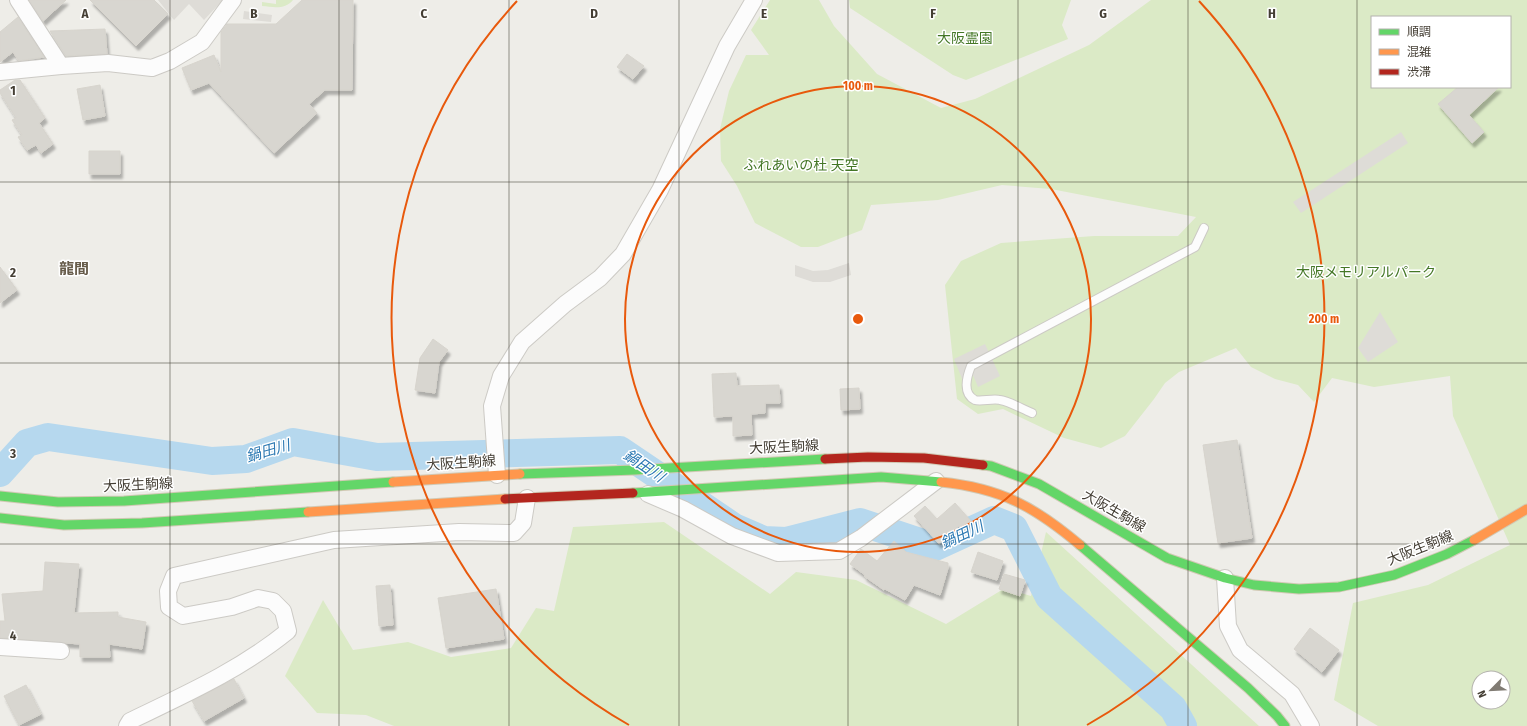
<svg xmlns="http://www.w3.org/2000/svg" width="1527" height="726" font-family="'Fira Sans Condensed','Noto Sans JP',sans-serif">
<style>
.green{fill:#dbeac6;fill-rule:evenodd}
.parking{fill:#dedcd7}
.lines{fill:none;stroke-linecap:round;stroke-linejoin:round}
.river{stroke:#b6d8ee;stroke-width:28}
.building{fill:#d8d6d0;stroke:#d7d4cd;filter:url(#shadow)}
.lane-casing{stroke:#cccac5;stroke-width:10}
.street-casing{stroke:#cccac5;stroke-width:18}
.fast-casing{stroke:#d1c9b4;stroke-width:11}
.slow-casing{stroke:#d1c9b4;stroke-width:11}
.jam-casing{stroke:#d1c9b4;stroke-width:11}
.lane{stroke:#fcfcfc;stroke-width:8}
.street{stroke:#fcfcfc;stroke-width:16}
.fast{stroke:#63d668;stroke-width:9}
.slow{stroke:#ff974d;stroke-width:9}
.jam{stroke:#b3261e;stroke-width:9}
.grid{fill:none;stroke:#443e34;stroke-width:1;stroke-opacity:0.55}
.ring{fill:none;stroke:#e8590c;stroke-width:2}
.labels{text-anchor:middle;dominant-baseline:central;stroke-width:3;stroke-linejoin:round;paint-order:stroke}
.park-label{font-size:14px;fill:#447726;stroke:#fff}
.street-label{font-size:14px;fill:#443e34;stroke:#fff}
.neighbourhood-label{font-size:15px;font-weight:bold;fill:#675c4b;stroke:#fff}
.water-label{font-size:15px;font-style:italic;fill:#2b78b2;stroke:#fff}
.grid-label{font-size:13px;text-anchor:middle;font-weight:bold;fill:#443e34;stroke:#fff;stroke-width:3;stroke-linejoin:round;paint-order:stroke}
.centre{fill:#e8590c;stroke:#fff;stroke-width:2}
.ring-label{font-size:12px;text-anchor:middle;font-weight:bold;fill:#e8590c;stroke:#fff;stroke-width:3;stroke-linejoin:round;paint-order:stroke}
</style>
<defs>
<filter id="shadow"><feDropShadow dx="2.5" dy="4.5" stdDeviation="1" flood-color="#0004"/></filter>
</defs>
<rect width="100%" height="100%" fill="#eeede8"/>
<path class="green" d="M 276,0 L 293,0 C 285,10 273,7 262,6 L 262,2 L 276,4 Z
M 770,0 L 819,0 L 834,26 L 877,74 L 941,108 L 975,99 L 1089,45 L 1151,0 L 1527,0 L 1527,726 L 1378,726 L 1334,700 L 1353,603 L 1428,585 L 1510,545 L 1453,416 L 1450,376 L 1374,387 L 1332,378 L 1314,402 L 1298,385 L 1275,379 L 1251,367 L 1236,348 L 1179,372 L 1165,383 L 1154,399 L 1125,436 L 1101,448 L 1064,438 L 1003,409 L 978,414 L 957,399 L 945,285 L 961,261 L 1001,243 L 1094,236 L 1178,236 L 1196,217 L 1051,189 L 1002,185 L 938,200 L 871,205 L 862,230 L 818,247 L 801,247 L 755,223 L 737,186 L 721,161 L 720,129 L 729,91 L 746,55 L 769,55 L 751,30 ZM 1372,17 L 1510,17 L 1510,87 L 1372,87 ZM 1479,678 L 1503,678 L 1503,702 L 1479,702 Z
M 849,0 L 1071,0 L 1062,25 L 1068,39 L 966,80 L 953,75 L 850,8 Z
M 664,522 L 770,594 L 796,572 L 856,580 L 946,624 L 1005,588 L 1031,596 L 1046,532 L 1259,726 L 394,726 L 366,715 L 317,713 L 285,676 L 323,600 L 353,650 L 408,642 L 451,657 L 511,648 L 536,608 L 554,611 L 573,527 Z"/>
<path class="parking" d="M 158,0 L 223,0 L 204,20 L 189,4 L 174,20 Z
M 244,11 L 272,15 L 271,22 L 243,19 Z
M 1401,132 L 1408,143 L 1301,213 L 1293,202 Z
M 849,263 L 851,275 L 830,282 L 813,282 L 795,276 L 795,265 L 813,271 L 828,270 Z
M 1380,312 L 1398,342 L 1368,362 L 1358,348 Z
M 985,344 L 1000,376 L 978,387 L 973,375 L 963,381 L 954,359 Z"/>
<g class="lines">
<path class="river" d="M 0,473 L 27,443 L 48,437 L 212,461 L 246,459 L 293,442 L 377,457 L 620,450 L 734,527 L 764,540 L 786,541 L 860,522 L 935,547 L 994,520 L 1014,528 L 1049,597 L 1173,708 L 1183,726"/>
</g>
<path class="building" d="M 29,0 L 66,0 L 43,21 Z
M 90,0 L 154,0 L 168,14 L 136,46 Z
M 302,0 L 353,0 L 352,90 L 325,90 L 309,104 L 317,113 L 274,153 L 209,83 L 191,90 L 182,68 L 214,55 L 221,72 L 221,32 L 227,24 L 276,24 Z
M 18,17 L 44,57 L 19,61 L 13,52 L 0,62 L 0,32 Z
M 105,29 L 107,54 L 86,55 L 66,56 L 50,31 Z
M 627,54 L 644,66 L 633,79 L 617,67 Z
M 15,80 L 20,80 L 45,118 L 39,123 L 53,144 L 41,153 L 36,145 L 27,150 L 18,137 L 22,135 L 12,120 L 16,118 L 0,93 L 0,90 Z
M 100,85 L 105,116 L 83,120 L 77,89 Z
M 1458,87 L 1499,87 L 1469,115 L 1484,132 L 1472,143 L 1438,104 Z
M 89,151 L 120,151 L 120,174 L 89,174 Z
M 0,267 L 17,290 L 0,303 Z
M 433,339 L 448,350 L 439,362 L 435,393 L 415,390 L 420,358 Z
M 736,373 L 737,386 L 779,385 L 780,403 L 765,403 L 765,413 L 751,414 L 752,435 L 733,436 L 733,416 L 714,417 L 712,374 Z
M 859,388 L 860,409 L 841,410 L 840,389 Z
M 1237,440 L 1252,538 L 1218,543 L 1203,445 Z
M 955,503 L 971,521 L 962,529 L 959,526 L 939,544 L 914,516 L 925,506 L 937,519 Z
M 894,541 L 906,552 L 948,563 L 948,568 L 940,595 L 914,585 L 905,600 L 885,589 L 884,590 L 864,576 L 865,575 L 850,564 L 861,549 L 877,561 Z
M 978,552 L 1003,561 L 997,580 L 971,572 Z
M 45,562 L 79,564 L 74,613 L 118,612 L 118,617 L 146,622 L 142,649 L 109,644 L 110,657 L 80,657 L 80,644 L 0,638 L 0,621 L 5,621 L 2,594 L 43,591 Z
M 1004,574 L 1025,580 L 1020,596 L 999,589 Z
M 390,585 L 393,625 L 379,626 L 376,586 Z
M 496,589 L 504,639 L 446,648 L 438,598 Z
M 1310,628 L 1339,650 L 1322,672 L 1294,649 Z
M 234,679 L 244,698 L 204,721 L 192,701 Z
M 26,685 L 41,714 L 19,725 L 4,696 Z"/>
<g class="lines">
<defs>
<path id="lane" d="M 1032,413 C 1022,409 1011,402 1000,400 C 993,398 981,402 975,400 C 962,394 967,376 971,366 L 1195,247 L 1204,228"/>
<path id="street" d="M 61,66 L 108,63 L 152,68 L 170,61 L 202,42 L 233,0
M 0,72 L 61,66 L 18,0
M 497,475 L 492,406 L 501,376 L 522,342 L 565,304 L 600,278 L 623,254 L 660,190 L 727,46 L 754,0
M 648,494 L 683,509 L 732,536 L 778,553 L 839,551 L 861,538 L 936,481
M 1225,578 L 1228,626 L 1240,650 L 1292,694 L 1311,726
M 0,647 L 61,651
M 127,726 L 130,721 C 186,694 240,670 288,631 L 283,611 L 273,601 L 258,598 L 232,607 L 183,616 L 169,607 L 168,591 L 174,576 L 334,540 L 459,532 L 514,533 L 523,523 L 527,498"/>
<path id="fast" d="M 983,465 L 991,466 L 1039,484 L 1167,558 L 1225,578 L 1254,585 L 1299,589 L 1339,587 L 1394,575 L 1447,554 L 1474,540
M 520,474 L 635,470 L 825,459
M 633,493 L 881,477 L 941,482
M 0,496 L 58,502 L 124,501 L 393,482
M 0,518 L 64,525 L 142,523 L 308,512
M 1080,545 L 1248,688 L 1277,716 L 1285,726"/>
<path id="slow" d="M 393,482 L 520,474
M 941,482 C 1001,488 1035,507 1080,545
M 308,512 L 505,499
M 1474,540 L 1527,509"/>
<path id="jam" d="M 825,459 L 868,457 L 924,458 L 983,465
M 505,499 L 633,493"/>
</defs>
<use href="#lane" class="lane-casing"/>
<use href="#street" class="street-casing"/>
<use href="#fast" class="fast-casing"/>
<use href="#slow" class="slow-casing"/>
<use href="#jam" class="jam-casing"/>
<use href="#lane" class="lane"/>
<use href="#street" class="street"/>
<use href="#fast" class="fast"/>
<use href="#slow" class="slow"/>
<use href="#jam" class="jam"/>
</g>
<path class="grid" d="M 170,0 L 170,726M 339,0 L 339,726M 509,0 L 509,726M 679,0 L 679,726M 848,0 L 848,726M 1018,0 L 1018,726M 1188,0 L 1188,726M 1357,0 L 1357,726M 0,182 L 1527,182M 0,363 L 1527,363M 0,544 L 1527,544"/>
<g class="ring">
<circle cx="858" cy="319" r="233"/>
<path d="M629 725A466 466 0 0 1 517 1M1199 1A466 466 0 0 1 1087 725"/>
</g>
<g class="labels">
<g class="park-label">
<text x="965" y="38">大阪霊園</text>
<text x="801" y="165">ふれあいの杜 天空</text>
<text x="1366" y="272">大阪メモリアルパーク</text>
</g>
<g class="street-label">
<text transform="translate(784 447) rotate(-3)">大阪生駒線</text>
<text transform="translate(461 463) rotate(-4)">大阪生駒線</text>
<text transform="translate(138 485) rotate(-3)">大阪生駒線</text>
<text transform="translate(1114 511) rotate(30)">大阪生駒線</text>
<text transform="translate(1420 548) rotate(-22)">大阪生駒線</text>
</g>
<g class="neighbourhood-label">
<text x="74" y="269">龍間</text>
</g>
<g class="water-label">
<text transform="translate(268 451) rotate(-16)">鍋田川</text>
<text transform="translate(644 466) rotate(34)">鍋田川</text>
<text transform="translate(962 535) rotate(-25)">鍋田川</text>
</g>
</g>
<g class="grid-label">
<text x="85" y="18">A</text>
<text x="254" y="18">B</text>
<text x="424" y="18">C</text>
<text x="594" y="18">D</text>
<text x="764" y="18">E</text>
<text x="933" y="18">F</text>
<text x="1103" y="18">G</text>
<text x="1272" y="18">H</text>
<text x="13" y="95">1</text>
<text x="13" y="277">2</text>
<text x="13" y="458">3</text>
<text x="13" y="640">4</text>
</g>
<circle cx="858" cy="319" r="6" class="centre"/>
<g class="ring-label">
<text x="858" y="90">100 m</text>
<text x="1324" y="323">200 m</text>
</g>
<rect x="1371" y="16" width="140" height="72" fill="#ffffff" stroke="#b4b2ae"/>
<rect x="1379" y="29" width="20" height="6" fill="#63d668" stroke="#b4b2ae"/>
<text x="1407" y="36" font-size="12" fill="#443e34">順調</text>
<rect x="1379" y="49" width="20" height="6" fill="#ff974d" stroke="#b4b2ae"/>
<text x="1407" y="56" font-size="12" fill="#443e34">混雑</text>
<rect x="1379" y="69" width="20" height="6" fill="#b3261e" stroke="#b4b2ae"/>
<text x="1407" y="76" font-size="12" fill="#443e34">渋滞</text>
<g transform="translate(1491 690) rotate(246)"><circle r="19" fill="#ffffff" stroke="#b4b2ae"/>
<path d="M0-3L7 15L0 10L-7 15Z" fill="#807b73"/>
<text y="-6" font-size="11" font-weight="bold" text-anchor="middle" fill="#443e34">N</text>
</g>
</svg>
